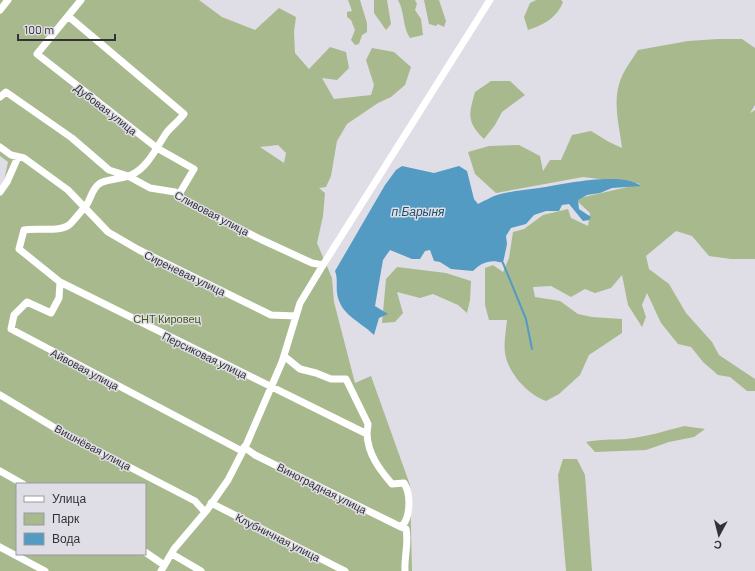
<svg xmlns="http://www.w3.org/2000/svg" width="755" height="571" font-family="Barlow,sans-serif">
<style>
.green{fill:#a8b98e;fill-rule:evenodd}
.water{fill:#539bc3}
.lines{fill:none;stroke-linecap:round;stroke-linejoin:round}
.stream{stroke:#539bc3;stroke-width:2}
.minor{stroke:#fff;stroke-width:7}
.labels{text-anchor:middle;dominant-baseline:central;stroke-width:3;stroke-linejoin:round;paint-order:stroke}
.street-label{font-size:11px;fill:#323235;stroke:#dfdee6}
.park-label{font-size:11px;fill:#465b14;stroke:#dfdee6}
.water-label{font-size:12px;font-style:italic;fill:#19516d;stroke:#dfdee6}
</style>
<rect width="100%" height="100%" fill="#dfdee6"/>
<path class="green" d="M 0,0 L 199,0 L 222,17 L 255,30 L 279,8 L 296,17 L 294,32 L 295,53 L 309,69 L 330,47 L 346,52 L 349,68 L 337,80 L 322,78 L 334,99 L 371,95 L 374,85 L 366,60 L 372,48 L 394,52 L 411,67 L 405,85 L 391,97 L 378,103 L 347,124 L 337,141 L 331,176 L 326,187 L 319,188 L 325,193 L 323,216 L 317,243 L 332,278 L 334,302 L 355,383 L 371,376 L 410,485 L 412,571 L 0,571 L 0,187 L 4,181 L 8,162 L 0,156 ZM 278,145 L 286,153 L 284,163 L 260,147 ZM 17,484 L 145,484 L 145,554 L 17,554 Z
M 348,0 L 360,0 L 367,23 L 367,32 L 362,35 L 359,44 L 355,45 L 351,40 L 355,30 L 351,20 L 347,17 L 347,12 L 352,11 Z
M 374,0 L 387,0 L 391,24 L 386,30 L 374,13 Z
M 398,0 L 415,0 L 417,4 L 415,10 L 421,19 L 423,35 L 410,38 C 402,26 405,12 398,0 Z
M 424,0 L 439,0 L 446,21 L 444,27 L 438,24 L 436,26 L 429,24 Z
M 536,0 L 561,0 L 563,2 C 557,18 543,25 528,30 L 524,17 L 530,3 Z
M 718,39 L 742,39 L 755,48 L 755,105 L 750,113 L 755,110 L 755,259 L 731,259 L 709,256 L 692,236 L 676,231 L 646,256 L 649,269 L 669,284 L 686,313 L 712,342 L 719,355 L 755,379 L 755,391 L 747,391 L 730,377 L 718,375 L 703,362 L 691,347 L 678,344 L 661,323 L 647,293 L 642,305 L 646,317 L 642,327 L 628,305 L 622,275 L 611,288 L 595,293 L 585,289 L 571,297 L 551,286 L 533,287 L 535,297 L 560,301 L 578,314 L 592,317 L 622,319 L 622,333 L 589,355 L 580,375 L 559,394 L 546,401 C 529,395 513,378 507,361 C 502,348 506,333 507,320 L 489,320 L 485,305 L 485,268 L 493,265 L 503,272 L 509,258 L 513,232 L 524,229 L 543,215 L 568,209 L 571,218 L 588,226 L 590,213 L 575,199 L 641,184 L 583,177 L 496,193 L 475,174 L 468,152 L 489,146 L 519,145 L 540,156 L 543,171 L 550,160 L 561,160 L 572,135 L 591,131 L 609,142 L 622,148 C 619,123 611,98 623,74 C 627,66 633,58 638,50 L 688,41 Z
M 491,81 L 510,81 L 525,95 L 502,112 L 495,125 L 484,139 C 466,122 469,114 475,92 Z
M 397,267 L 446,273 L 471,281 L 470,300 L 467,313 L 458,305 L 433,294 L 420,298 L 397,292 L 403,313 L 395,322 L 382,323 L 386,279 Z
M 684,426 L 705,429 L 694,437 L 669,442 L 646,450 L 595,452 L 586,442 C 600,439 612,440 626,439 C 646,437 665,431 684,426 Z
M 563,459 L 577,459 L 585,475 L 592,571 L 566,571 L 558,475 Z"/>
<path class="water" d="M 402,166 L 434,173 L 459,166 L 467,171 L 474,199 L 478,204 C 484,201 491,197 497,195 C 511,191 525,190 539,188 C 564,184 621,171 641,186 L 612,188 L 600,193 L 587,195 L 578,200 L 579,209 L 591,217 L 589,220 L 583,221 L 569,204 L 562,205 L 559,211 L 546,211 L 534,215 L 526,224 L 511,228 L 506,236 L 507,244 L 503,263 C 491,259 482,262 473,271 L 451,269 L 440,262 L 434,261 L 430,250 L 425,251 L 420,259 L 412,259 L 390,250 L 383,260 L 375,306 L 388,314 L 379,318 L 374,335 C 360,321 340,315 337,293 C 336,285 338,279 335,271 L 385,185 L 396,170 Z"/>
<g class="lines">
<path class="stream" d="M 503,263 L 526,319 L 532,349"/>
<path class="minor" d="M 81,0 L 68,16 L 184,114 C 179,121 172,126 167,132 C 157,146 149,166 133,174 C 123,180 106,178 99,184 C 91,190 91,200 85,207 C 80,212 74,221 69,225 C 57,233 37,227 24,230 L 19,249 L 60,282 L 367,434 L 368,424 L 346,379 L 331,379 L 316,373 L 300,369 L 284,356
M 0,10 L 8,0
M 68,16 L 37,54 L 157,148 L 194,169 L 178,196
M 0,97 L 6,92 L 72,138 L 109,170 L 128,176 L 150,188 L 175,192 L 185,201 L 260,239 L 312,263 L 323,265
M 0,147 L 11,155 L 24,158 L 68,190 L 108,232 L 139,250 L 271,315 L 296,316
M 0,192 L 7,182 L 18,157
M 60,282 L 59,298 L 51,313 L 27,302 L 14,315 L 11,329 L 242,451
M 0,395 L 60,431 L 195,501 L 205,512
M 367,434 C 368,454 379,469 392,484 L 404,483 C 411,494 411,518 401,527 L 406,529 C 409,544 404,557 405,571
M 244,447 L 255,455 L 401,527
M 0,471 L 23,484
M 211,503 L 345,571
M 0,547 L 45,571
M 145,552 L 164,565
M 172,554 L 201,571
M 161,571 L 174,549 L 207,510 L 228,480 L 247,443 L 282,362 L 300,303 L 323,265 L 490,0"/>
</g>
<g class="labels">
<g class="street-label">
<text transform="translate(106 109) rotate(38)">Дубовая улица</text>
<text transform="translate(212 213) rotate(28)">Сливовая улица</text>
<text transform="translate(185 273) rotate(26)">Сиреневая улица</text>
<text transform="translate(205 355) rotate(26)">Персиковая улица</text>
<text transform="translate(85 369) rotate(28)">Айвовая улица</text>
<text transform="translate(93 447) rotate(28)">Вишнёвая улица</text>
<text transform="translate(322 488) rotate(27)">Виноградная улица</text>
<text transform="translate(278 537) rotate(27)">Клубничная улица</text>
</g>
<g class="park-label">
<text x="167" y="318">СНТ Кировец</text>
</g>
<g class="water-label">
<text x="418" y="211">п.Барыня</text>
</g>
</g>
<rect x="16" y="483" width="130" height="72" fill="#dfdee6" stroke="#9a999f"/>
<rect x="24" y="496" width="20" height="6" fill="#ffffff" stroke="#9a999f"/>
<text x="52" y="503" font-size="12" fill="#323235">Улица</text>
<rect x="24" y="513" width="20" height="12" fill="#a8b98e" stroke="#9a999f"/>
<text x="52" y="523" font-size="12" fill="#323235">Парк</text>
<rect x="24" y="533" width="20" height="12" fill="#539bc3" stroke="#9a999f"/>
<text x="52" y="543" font-size="12" fill="#323235">Вода</text>
<g transform="translate(719 535) rotate(187)" stroke="#dfdee6" stroke-width="3" paint-order="stroke">
<path d="M0-3L7 15L0 10L-7 15Z" fill="#323235"/>
<text y="-6" font-size="11" font-weight="bold" text-anchor="middle" fill="#323235">С</text>
</g>
<path d="M18 34v6h97v-6" fill="none" stroke="#323235" stroke-width="2"/>
<text x="24" y="34" font-size="12" fill="#323235" stroke="#dfdee6" stroke-width="3" paint-order="stroke">100 m</text>
</svg>
